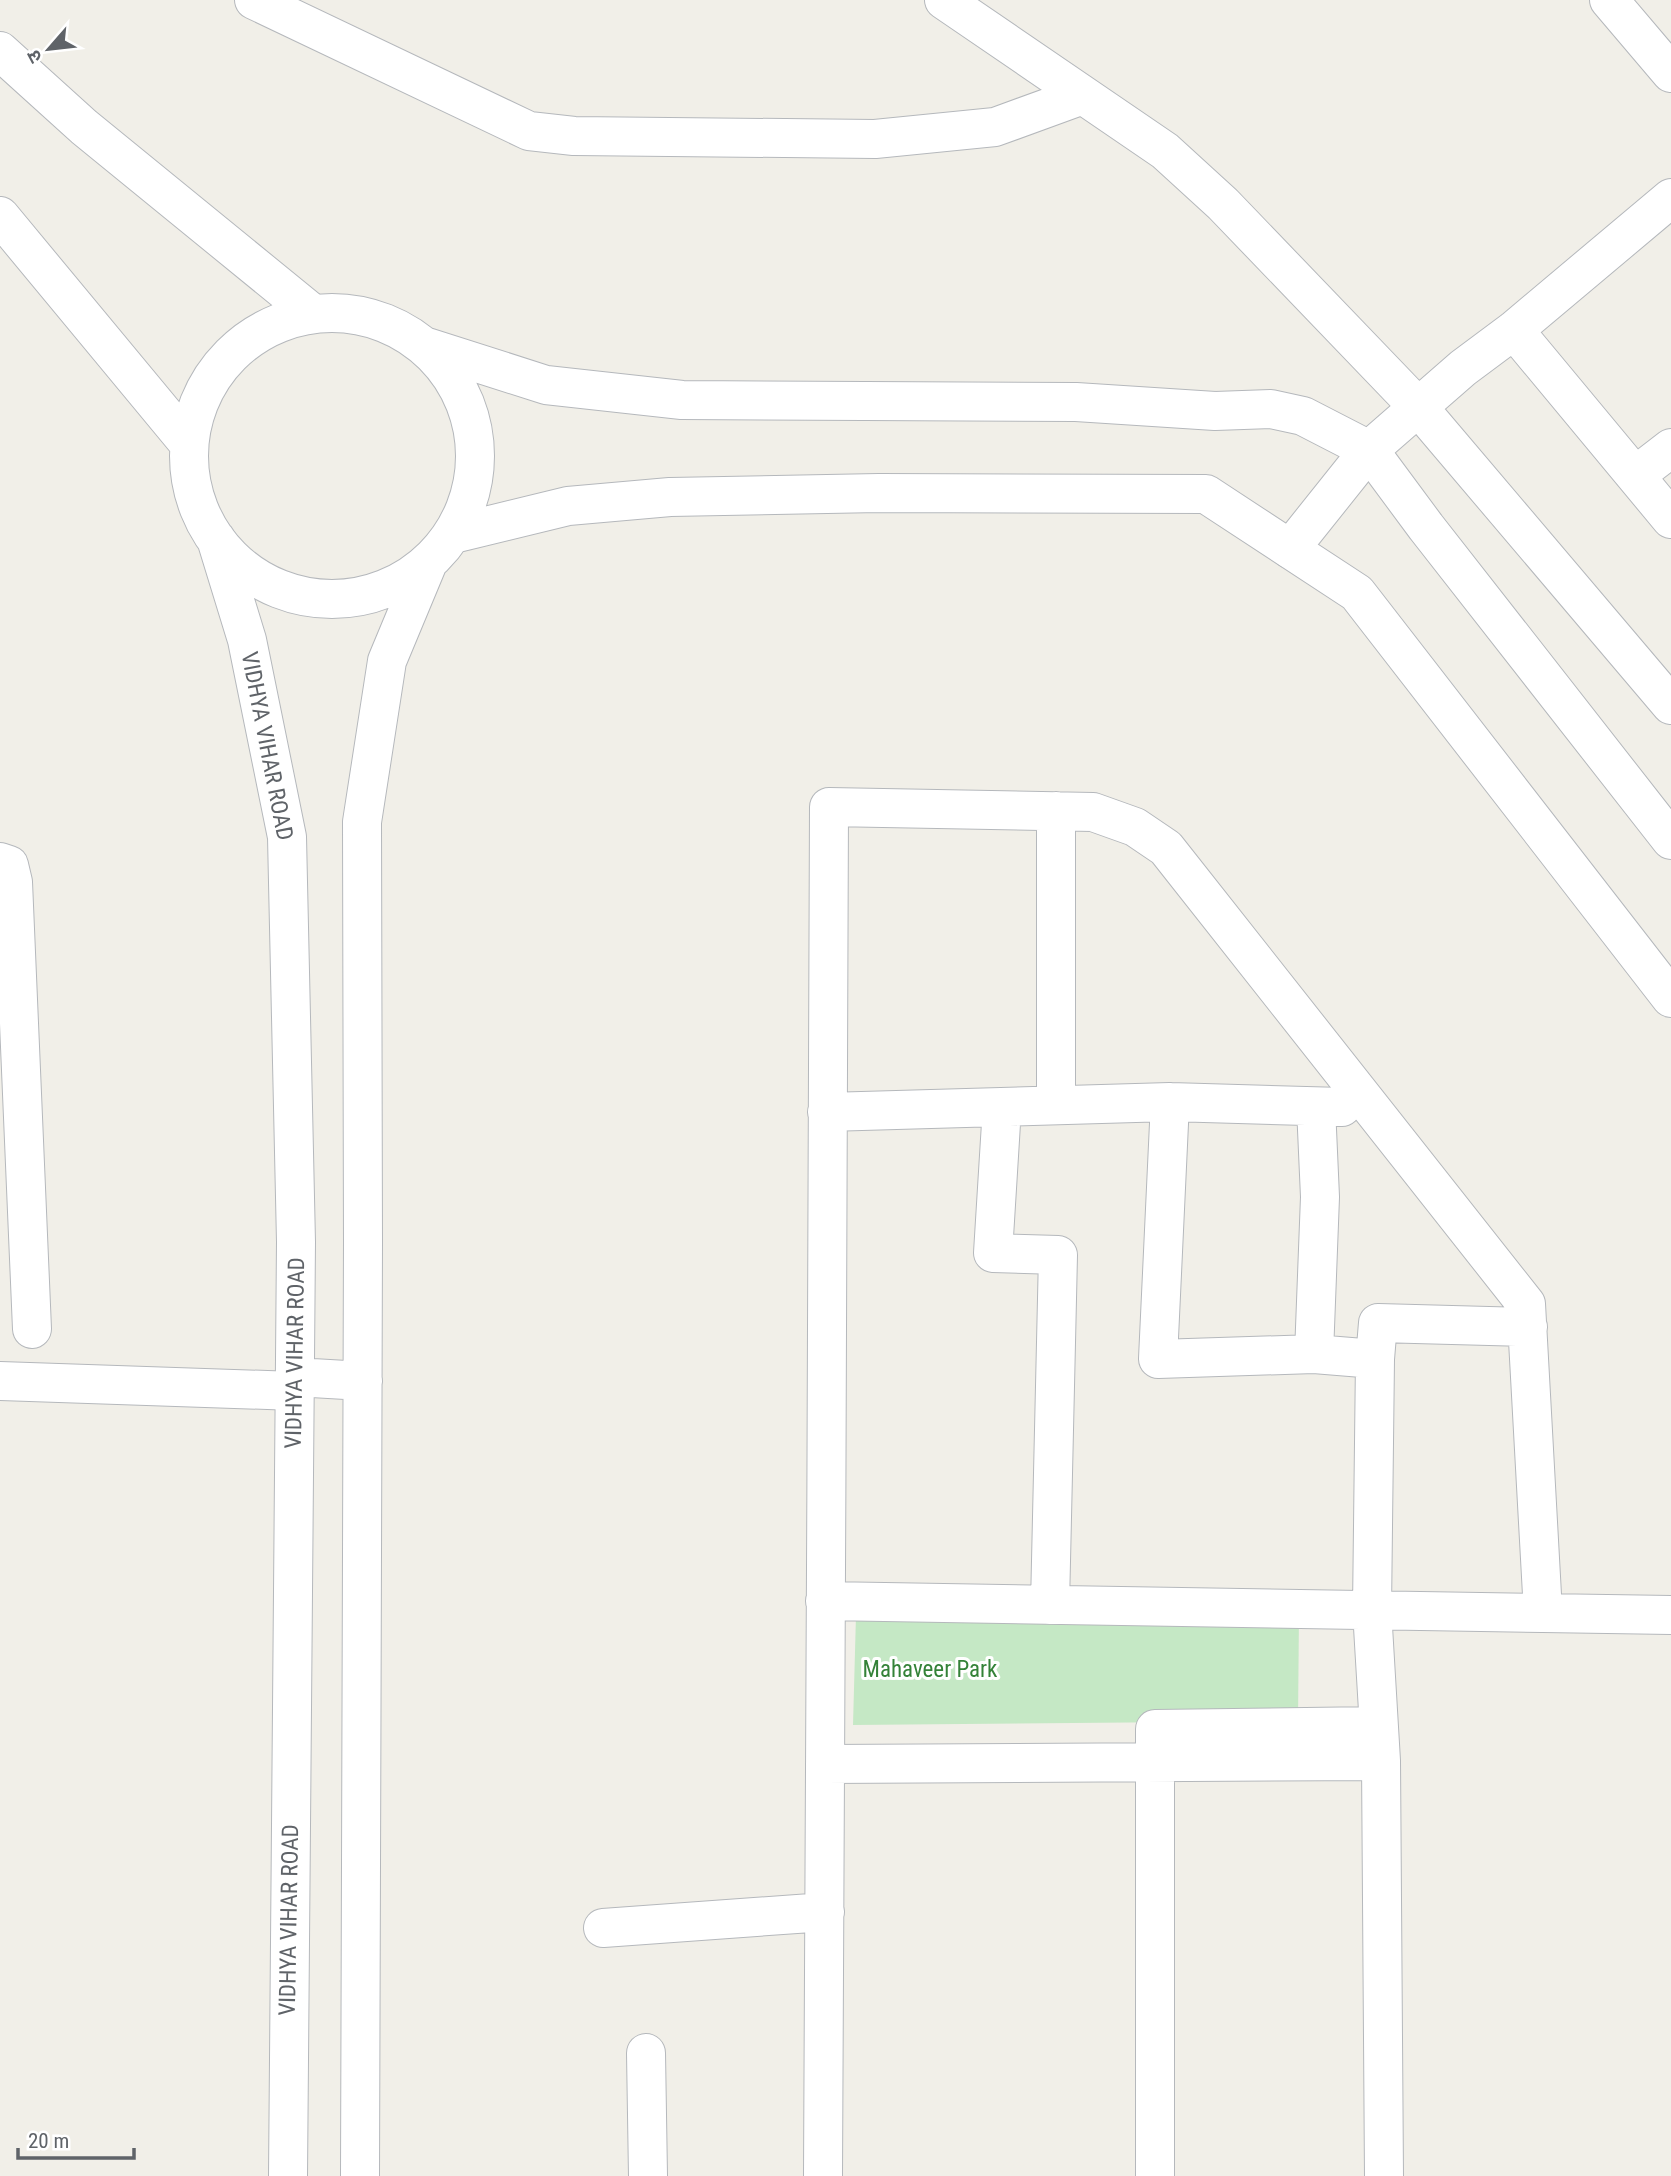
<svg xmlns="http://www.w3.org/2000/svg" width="1671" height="2176" font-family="'Roboto Condensed','Noto Sans Devanagari',sans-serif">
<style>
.green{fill:#c5e8c5}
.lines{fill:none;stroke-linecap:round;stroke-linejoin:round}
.minor-casing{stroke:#b5b8bc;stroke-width:40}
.tertiary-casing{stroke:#b5b8bc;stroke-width:40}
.minor{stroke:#fff;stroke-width:38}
.tertiary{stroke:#fff;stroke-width:38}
.labels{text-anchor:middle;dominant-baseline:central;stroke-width:6;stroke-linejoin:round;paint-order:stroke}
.street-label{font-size:23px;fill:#5f6368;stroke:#fff}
.park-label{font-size:23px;fill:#348238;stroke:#fff}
</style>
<rect width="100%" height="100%" fill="#f1efe8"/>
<path class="green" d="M 1299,1612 L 1298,1721 L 853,1725 L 856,1615 Z"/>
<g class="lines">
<defs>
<path id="minor" d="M 254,0 L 529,131 L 574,136 L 875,139 L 995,127 L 1083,95
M 944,0 L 1165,151 L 1223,204 L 1419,408 L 1671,705
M 1609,0 L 1671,73
M 1514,330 L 1671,519
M 1636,475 L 1671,448
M 1290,549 L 1369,450 L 1463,368 L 1514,330 L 1671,198
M 1056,811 L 1056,1105
M 0,862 L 9,865 L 13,882 L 32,1329
M 1170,1102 L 1342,1107
M 1002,1107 L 993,1253 L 1058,1255 L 1050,1605
M 1314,1354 L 1320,1197 L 1316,1107
M 1375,1359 L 1378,1323 L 1528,1327
M 0,1381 L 295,1391
M 1543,1613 L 1671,1615
M 825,1764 L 1381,1761 L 1372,1610 L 1375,1359 L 1314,1354 L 1158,1359 L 1170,1102 L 827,1112
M 603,1928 L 825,1912
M 646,2053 L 648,2176
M 823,2176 C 826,1720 827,1263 829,807 L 1093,812 L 1135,827 L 1166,848 L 1526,1304 L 1543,1613 L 825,1601
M 1155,2176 L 1155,1729 L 1377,1726 L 1381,1761 L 1384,2176"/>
<path id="tertiary" d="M 0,51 L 84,127 L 312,313
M 0,216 L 189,444
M189 456a143 143 0 1 1 286 0a143 143 0 1 1-286 0Z
M 424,346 L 546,385 L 682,400 L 1076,402 L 1215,411 L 1271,409 L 1303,416 L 1369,450 L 1426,527 L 1671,840
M 453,534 L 568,506 L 670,497 L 879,493 L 1206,494 L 1357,593 L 1671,998
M 216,539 L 247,640 L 287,837 L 296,1242 L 288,2176
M 295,1377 L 363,1381
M 360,2176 L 363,1242 L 362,822 L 387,661 L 427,565"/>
</defs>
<use href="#minor" class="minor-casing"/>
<use href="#tertiary" class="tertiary-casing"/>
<use href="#minor" class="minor"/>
<use href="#tertiary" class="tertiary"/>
</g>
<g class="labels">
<g class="street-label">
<text transform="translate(267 746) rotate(79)">VIDHYA VIHAR ROAD</text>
<text transform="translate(295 1353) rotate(-89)">VIDHYA VIHAR ROAD</text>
<text transform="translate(289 1920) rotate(-89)">VIDHYA VIHAR ROAD</text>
</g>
<g class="park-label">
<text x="930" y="1669">Mahaveer Park</text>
</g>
</g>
<g transform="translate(49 49) rotate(242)" stroke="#ffffff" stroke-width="5" paint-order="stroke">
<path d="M0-5L12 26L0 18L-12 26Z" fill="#5f6368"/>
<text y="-10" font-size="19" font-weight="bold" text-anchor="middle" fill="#5f6368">उ</text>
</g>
<path d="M18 2148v10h116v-10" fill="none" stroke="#5f6368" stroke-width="3.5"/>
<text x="28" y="2148" font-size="21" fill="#5f6368" stroke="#ffffff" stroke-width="5" paint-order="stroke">20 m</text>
</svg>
